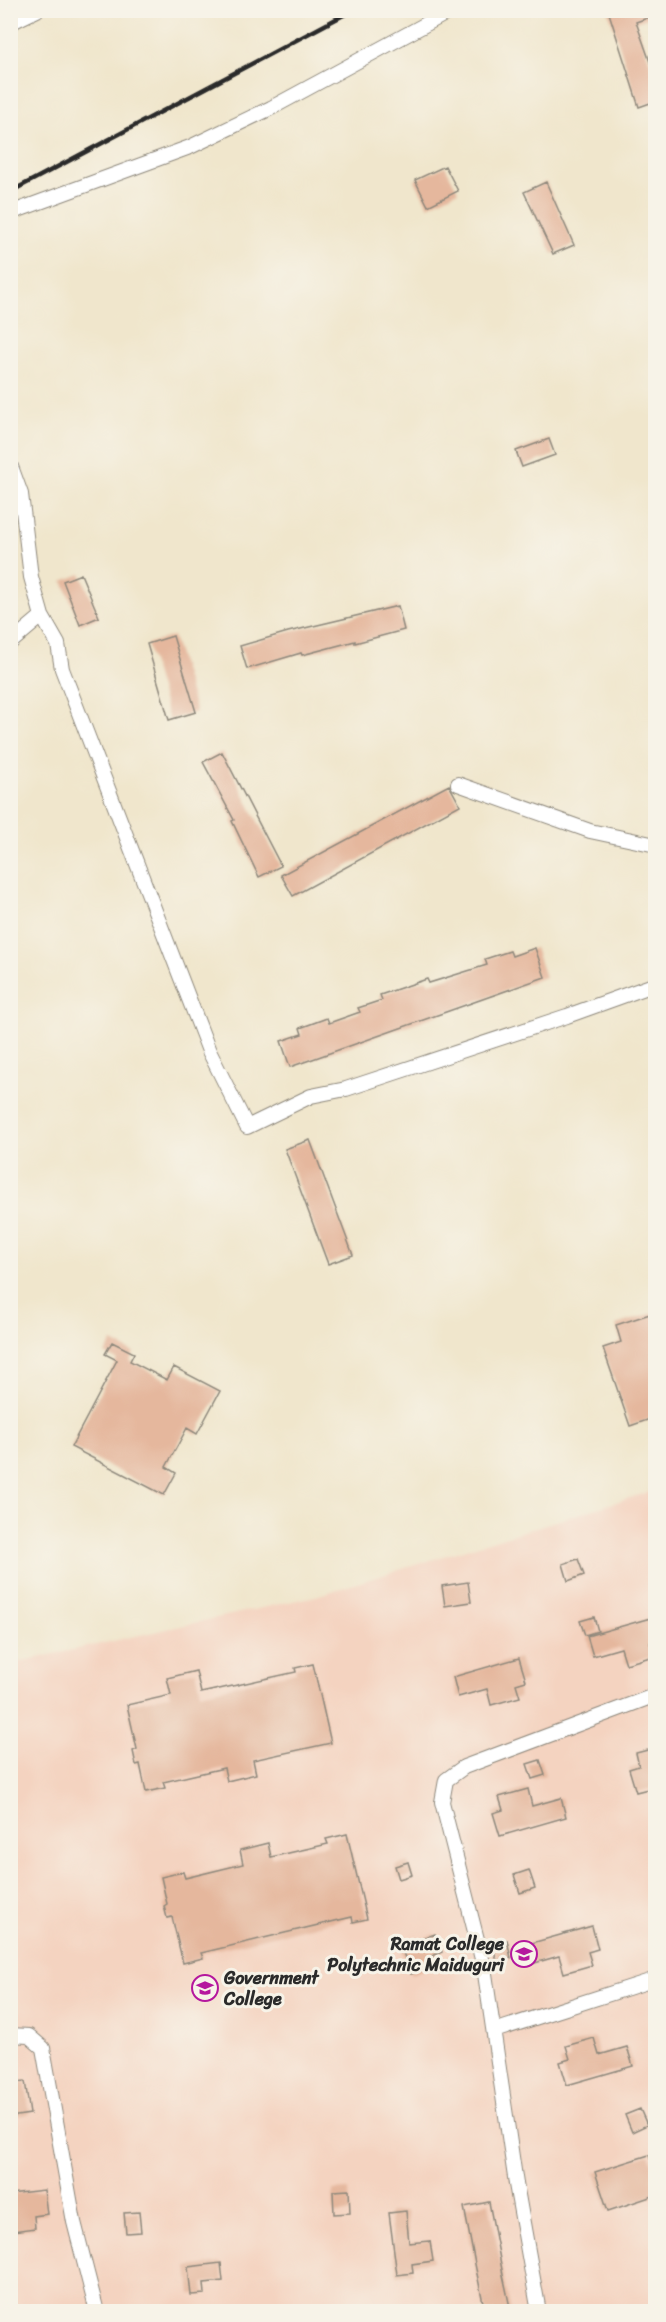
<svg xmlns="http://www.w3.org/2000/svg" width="666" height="2322" font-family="Sriracha,sans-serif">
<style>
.built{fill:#f4d3c0}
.building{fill:#e5b79d}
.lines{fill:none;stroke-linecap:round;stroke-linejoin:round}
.minor-casing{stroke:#8e887c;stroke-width:16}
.minor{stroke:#fff;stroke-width:14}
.rail{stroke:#2b2b2b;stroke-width:4.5}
.labels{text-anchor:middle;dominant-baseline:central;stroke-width:6;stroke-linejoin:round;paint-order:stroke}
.poi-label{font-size:18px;font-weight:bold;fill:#2b2b2b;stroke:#f7f3e8;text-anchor:end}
</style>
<rect width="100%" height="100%" fill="#f7f3e8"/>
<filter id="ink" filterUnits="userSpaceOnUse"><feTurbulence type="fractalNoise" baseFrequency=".0167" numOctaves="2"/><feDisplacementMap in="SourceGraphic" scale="12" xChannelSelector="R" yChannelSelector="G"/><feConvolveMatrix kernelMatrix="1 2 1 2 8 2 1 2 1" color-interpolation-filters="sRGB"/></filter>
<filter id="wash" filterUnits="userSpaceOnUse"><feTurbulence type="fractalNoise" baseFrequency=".008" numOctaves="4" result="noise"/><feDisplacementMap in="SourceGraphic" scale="24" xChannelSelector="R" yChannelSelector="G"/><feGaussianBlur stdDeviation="1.35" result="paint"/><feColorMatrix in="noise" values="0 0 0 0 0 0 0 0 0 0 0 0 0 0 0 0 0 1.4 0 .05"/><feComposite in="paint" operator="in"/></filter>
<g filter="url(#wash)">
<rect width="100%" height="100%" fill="#f0e6cc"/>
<path class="built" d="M 655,1490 L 655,2311 L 11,2311 L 10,1664 L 316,1596 Z"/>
<g id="blocks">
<path class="building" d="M 608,10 L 656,10 L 656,15 L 636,22 L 656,79 L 656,101 L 639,107 Z
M 445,166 L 458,191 L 428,206 L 415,180 Z
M 546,182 L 574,245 L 553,254 L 524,192 Z
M 549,439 L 555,455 L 522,467 L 516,451 Z
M 81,574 L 99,617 L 80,625 L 63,581 Z
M 398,606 L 404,630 L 355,643 L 355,641 L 302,655 L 301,653 L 247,669 L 240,646 L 288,632 Z
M 173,636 L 196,712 L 169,720 L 147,644 Z
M 222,752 L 281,866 L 259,877 L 232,821 L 234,820 L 203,762 Z
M 449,785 L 460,805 L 293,896 L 281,875 Z
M 535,948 L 545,977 L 290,1067 L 281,1041 L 302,1034 L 300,1028 L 327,1018 L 329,1023 L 360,1012 L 358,1008 L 382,1000 L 380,995 L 427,979 L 429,983 L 487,965 L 485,959 L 510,951 L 512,956 Z
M 310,1140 L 353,1255 L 328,1264 L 285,1149 Z
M 656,1312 L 656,1417 L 630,1426 L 603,1348 L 621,1342 L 616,1325 Z
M 112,1342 L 134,1353 L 130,1361 L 167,1380 L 174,1367 L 220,1391 L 197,1434 L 187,1428 L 166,1467 L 176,1473 L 164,1495 L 71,1447 L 117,1360 L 105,1354 Z
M 578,1559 L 584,1575 L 568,1581 L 563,1564 Z
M 468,1582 L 471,1602 L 445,1606 L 442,1586 Z
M 594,1617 L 598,1631 L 585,1635 L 580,1621 Z
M 654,1617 L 656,1641 L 650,1643 L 654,1656 L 626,1664 L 621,1648 L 593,1656 L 587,1636 Z
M 519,1658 L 526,1681 L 516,1684 L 520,1697 L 491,1705 L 487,1689 L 458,1697 L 453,1677 Z
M 313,1664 L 331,1743 L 253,1760 L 256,1774 L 227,1781 L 224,1768 L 163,1782 L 165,1788 L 146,1792 L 140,1764 L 136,1765 L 133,1751 L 137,1749 L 127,1705 L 171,1695 L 167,1678 L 196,1671 L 201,1693 L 296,1672 L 295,1668 Z
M 656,1748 L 656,1787 L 636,1792 L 629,1769 L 639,1766 L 636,1753 Z
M 540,1760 L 545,1775 L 532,1779 L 527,1764 Z
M 528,1789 L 532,1806 L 561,1798 L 566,1817 L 500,1836 L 493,1813 L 503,1810 L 499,1797 Z
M 347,1834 L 367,1919 L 353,1922 L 352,1917 L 201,1953 L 203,1958 L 183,1963 L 172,1917 L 167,1918 L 164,1906 L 167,1904 L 161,1877 L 183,1872 L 185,1878 L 243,1864 L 240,1850 L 268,1843 L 271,1857 L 328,1844 L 326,1839 Z
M 408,1862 L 412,1875 L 399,1879 L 395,1866 Z
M 529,1870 L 535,1888 L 520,1893 L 514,1875 Z
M 592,1926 L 598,1949 L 588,1952 L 592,1965 L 564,1973 L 559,1956 L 531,1964 L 525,1945 Z
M 435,1934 L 442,1952 L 432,1956 L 435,1965 L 411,1974 L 401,1947 Z
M 507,1940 L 511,1958 L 497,1961 L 492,1944 Z
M 594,2038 L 599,2055 L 627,2047 L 633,2066 L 567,2085 L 560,2062 L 570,2059 L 566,2046 Z
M 25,2081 L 30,2114 L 10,2117 L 10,2083 Z
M 640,2109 L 647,2125 L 632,2132 L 625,2115 Z
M 649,2155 L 656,2175 L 656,2195 L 608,2211 L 595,2172 Z
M 44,2190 L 47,2214 L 34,2216 L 35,2228 L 13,2231 L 10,2194 Z
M 349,2190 L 350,2213 L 334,2214 L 333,2191 Z
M 489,2202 L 503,2275 L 511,2312 L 485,2312 L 476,2269 L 464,2207 Z
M 406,2211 L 409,2243 L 430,2241 L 433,2261 L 412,2264 L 413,2273 L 397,2275 L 389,2213 Z
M 139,2212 L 141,2232 L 126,2233 L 124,2213 Z
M 221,2263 L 223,2281 L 204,2283 L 205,2294 L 191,2295 L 188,2267 Z"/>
</g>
</g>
<g filter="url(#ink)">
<use href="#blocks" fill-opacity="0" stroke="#8e887c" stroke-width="1.5"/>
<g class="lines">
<defs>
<path id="minor" d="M 10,23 L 37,10
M 10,213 L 190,147 L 271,108 L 452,10
M 10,464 L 21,494 L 31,577 L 42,616 L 58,644 L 62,669 L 209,1051 L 247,1127 L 311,1096 L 346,1089 L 567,1016 L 656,984
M 10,643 L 42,616
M 458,784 L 590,831 L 656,845
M 494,2031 L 656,1979
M 10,2035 L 29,2036 L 43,2048 L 74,2222 L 97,2312
M 539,2312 L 516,2184 L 484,1967 L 442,1802 L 446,1780 L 464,1767 L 656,1695"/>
</defs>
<use href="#minor" class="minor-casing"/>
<use href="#minor" class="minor"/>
<path class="rail" d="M 10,192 L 353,10"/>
</g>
</g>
<defs>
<symbol id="school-ring" viewBox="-11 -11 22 22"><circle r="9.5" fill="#f7f3e8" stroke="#b5179e" stroke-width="1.5"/><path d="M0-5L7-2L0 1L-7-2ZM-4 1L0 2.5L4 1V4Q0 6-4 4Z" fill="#b5179e"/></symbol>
</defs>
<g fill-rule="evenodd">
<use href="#school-ring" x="509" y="1939" width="30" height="30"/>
<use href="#school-ring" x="190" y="1973" width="30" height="30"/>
</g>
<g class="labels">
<g class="poi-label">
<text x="504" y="1944">Ramat College<tspan x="504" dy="21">Polytechnic Maiduguri</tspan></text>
<text x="224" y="1978" text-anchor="start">Government<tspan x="224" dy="21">College</tspan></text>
</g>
</g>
<rect width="666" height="2322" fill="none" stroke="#f7f3e8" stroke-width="36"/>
</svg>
